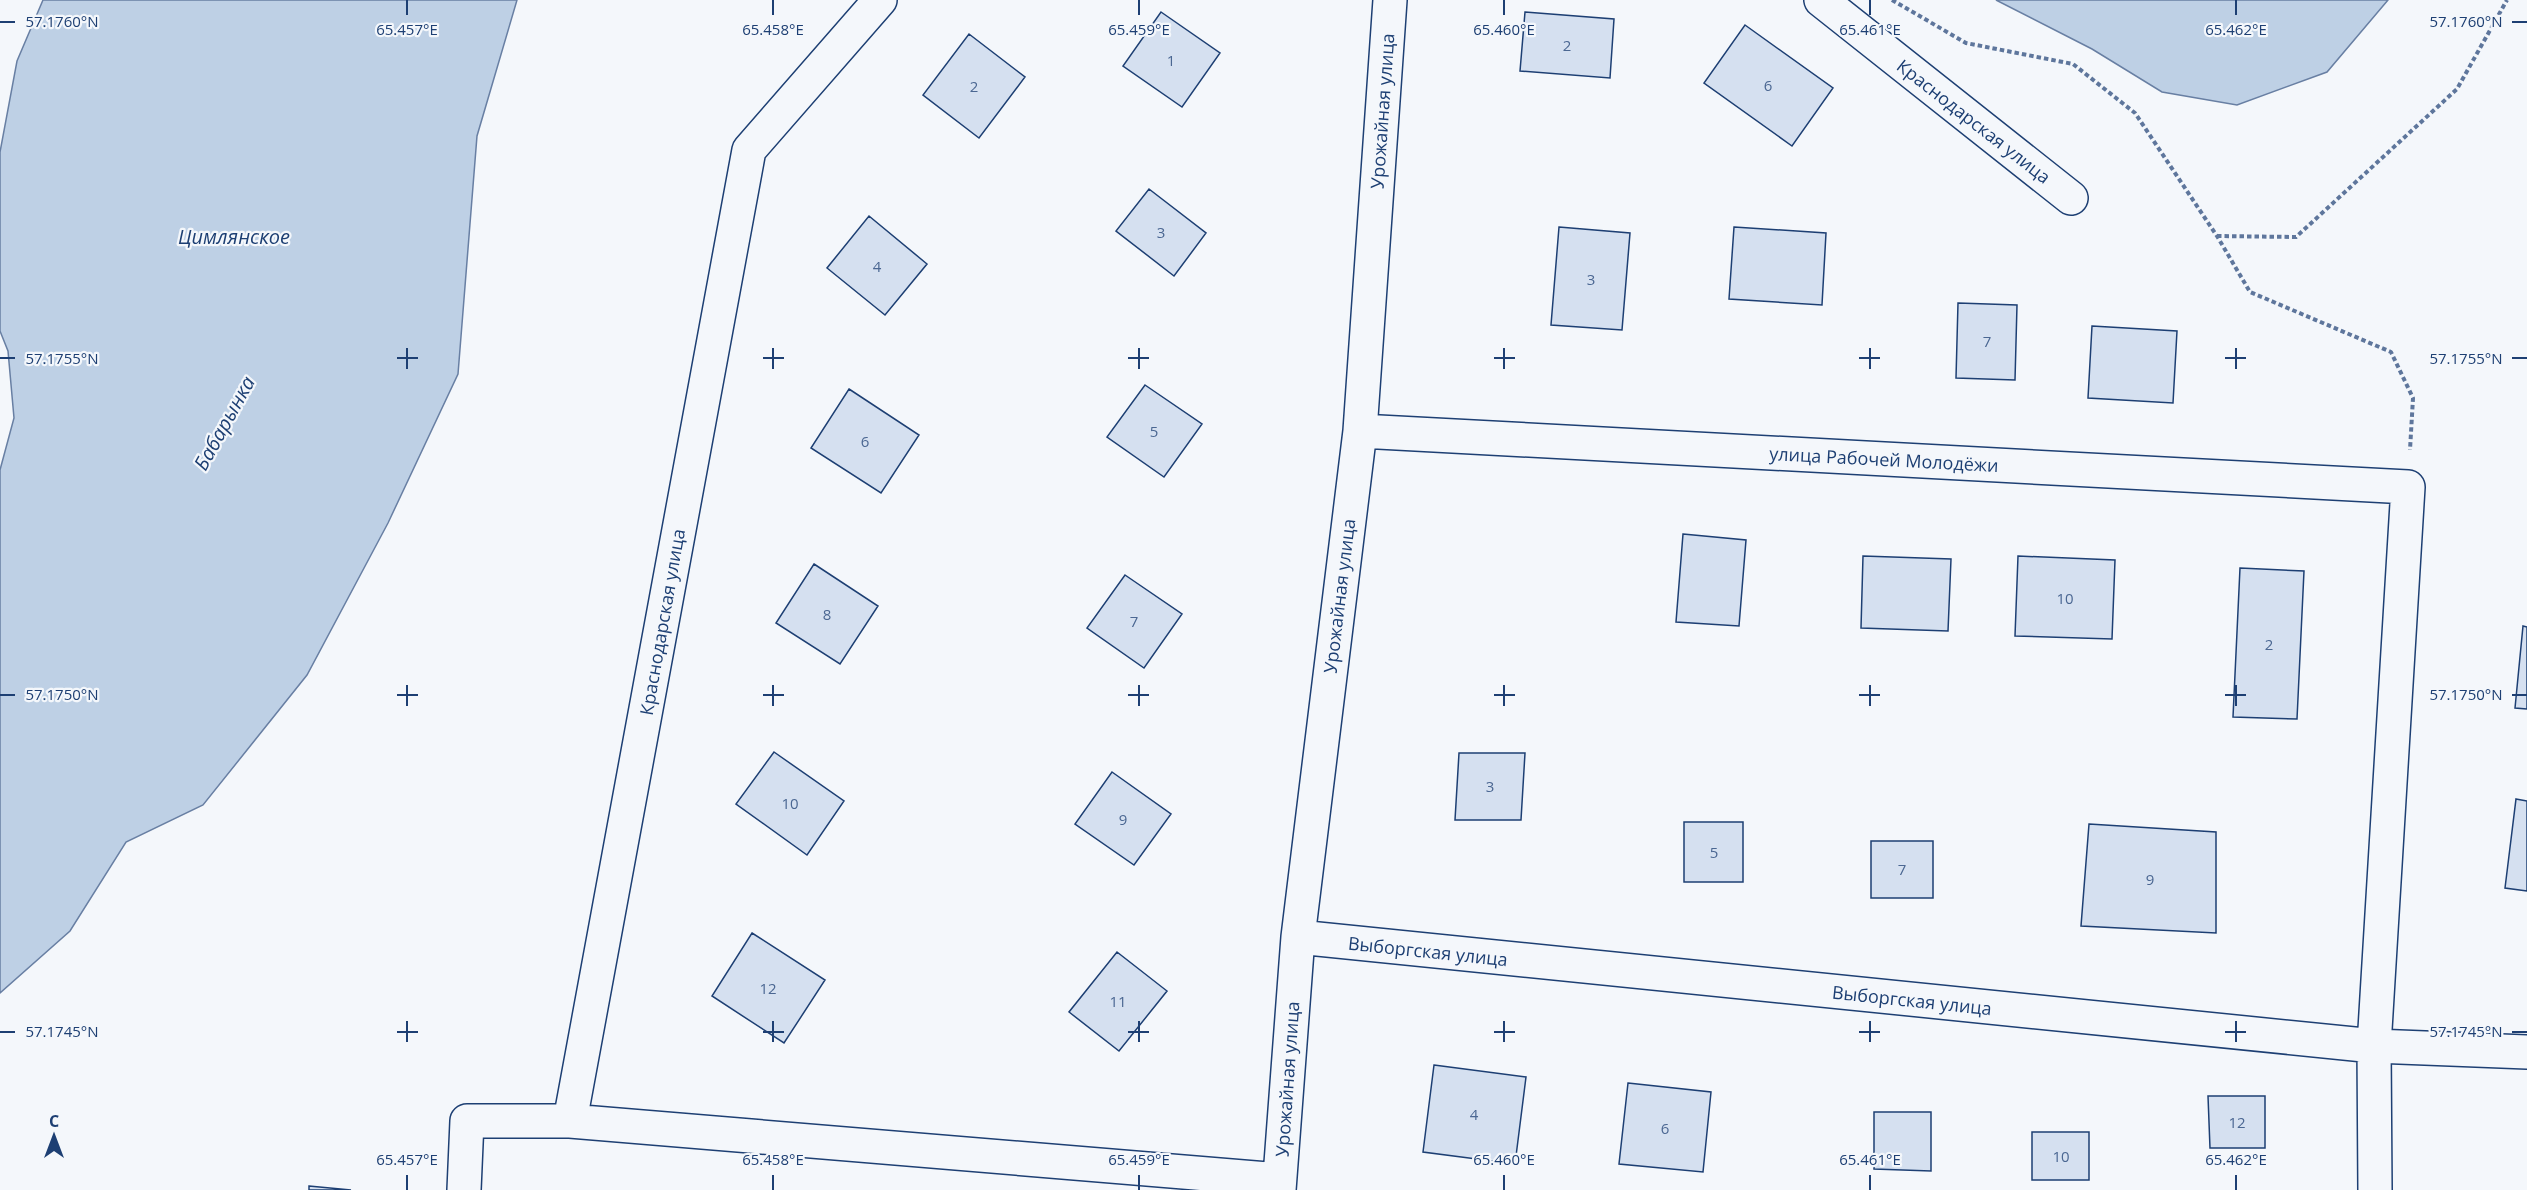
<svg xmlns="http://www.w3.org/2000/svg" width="2527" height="1190" font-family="'Open Sans',sans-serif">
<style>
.water{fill:#bed0e5;stroke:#687fa3;stroke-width:1.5}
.building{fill:#d5e0f0;stroke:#1d3f73;stroke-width:1.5}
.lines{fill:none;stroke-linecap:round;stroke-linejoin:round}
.minor-casing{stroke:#1d3f73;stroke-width:36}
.path{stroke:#5e769c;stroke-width:4;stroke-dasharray:4.5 3;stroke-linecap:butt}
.minor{stroke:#f4f7fb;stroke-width:33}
.ticks{fill:none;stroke:#1d3f73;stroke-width:2}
.labels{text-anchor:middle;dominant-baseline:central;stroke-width:4.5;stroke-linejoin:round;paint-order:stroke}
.number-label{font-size:15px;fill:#4b6792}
.street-label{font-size:18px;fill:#1d3f73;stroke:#f4f7fb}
.water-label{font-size:20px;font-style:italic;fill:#1d3f73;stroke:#f4f7fb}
.ticks-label{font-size:15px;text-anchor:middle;fill:#1d3f73;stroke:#f4f7fb;stroke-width:4.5;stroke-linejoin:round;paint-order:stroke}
</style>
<rect width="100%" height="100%" fill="#f4f7fb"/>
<path class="water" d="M 43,0 L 517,0 L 477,136 L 458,374 L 388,523 L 307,675 L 203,805 L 126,842 L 70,931 L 0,993 L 0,470 L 14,418 L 8,351 L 0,331 L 0,152 L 17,61 Z
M 1996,0 L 2388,0 L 2327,72 L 2237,105 L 2162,92 L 2092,49 Z"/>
<path class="building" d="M 1161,12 L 1220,53 L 1182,107 L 1123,66 Z
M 1525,12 L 1614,19 L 1610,78 L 1520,71 Z
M 1745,25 L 1833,88 L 1792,146 L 1704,83 Z
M 969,34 L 1025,77 L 979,138 L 923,95 Z
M 1149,189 L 1206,233 L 1174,276 L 1116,231 Z
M 869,216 L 927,264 L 885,315 L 827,268 Z
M 1559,227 L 1630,233 L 1622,330 L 1551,325 Z
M 1734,227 L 1826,233 L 1822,305 L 1729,299 Z
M 1958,303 L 2017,305 L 2015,380 L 1956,378 Z
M 2092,326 L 2177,331 L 2173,403 L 2088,398 Z
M 1145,385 L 1202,424 L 1164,477 L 1107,437 Z
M 849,389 L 919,435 L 881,493 L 811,448 Z
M 1683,534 L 1746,540 L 1739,626 L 1676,622 Z
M 1863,556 L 1951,559 L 1948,631 L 1861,628 Z
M 2018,556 L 2115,560 L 2112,639 L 2015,636 Z
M 814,564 L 878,606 L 840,664 L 776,623 Z
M 2240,568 L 2304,571 L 2297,719 L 2233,717 Z
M 1125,575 L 1182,614 L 1144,668 L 1087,628 Z
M 2523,626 L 2527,627 L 2527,709 L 2515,708 Z
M 774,752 L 844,801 L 807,855 L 736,804 Z
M 1459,753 L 1525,753 L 1521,820 L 1455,820 Z
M 1112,772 L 1171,814 L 1134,865 L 1075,824 Z
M 2516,799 L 2527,801 L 2527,891 L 2505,888 Z
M 1684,822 L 1743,822 L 1743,882 L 1684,882 Z
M 2089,824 L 2216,832 L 2216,933 L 2081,926 Z
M 1871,841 L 1933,841 L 1933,898 L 1871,898 Z
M 752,933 L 825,980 L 784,1043 L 712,996 Z
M 1117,952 L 1167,991 L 1119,1051 L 1069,1012 Z
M 1434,1065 L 1526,1077 L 1515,1164 L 1423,1152 Z
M 1628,1083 L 1711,1092 L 1703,1172 L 1619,1164 Z
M 2208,1096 L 2265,1096 L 2265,1148 L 2210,1148 Z
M 1874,1112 L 1931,1112 L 1931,1171 L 1874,1169 Z
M 2032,1132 L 2089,1132 L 2089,1180 L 2032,1180 Z
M 309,1186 L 351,1190 L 309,1190 Z"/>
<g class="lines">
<defs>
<path id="minor" d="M 1821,0 L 2071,198
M 1360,431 L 2408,487 L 2374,1046 L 2375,1190
M 1298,937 L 2374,1046 L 2527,1052
M 570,1121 L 1279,1180
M 464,1190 L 467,1121 L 570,1121 L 749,150 L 880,0
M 1279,1190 L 1298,937 L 1360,431 L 1390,0"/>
</defs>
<use href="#minor" class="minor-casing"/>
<path class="path" d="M 1892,0 L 1966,43 L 2073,64 L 2135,113 L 2217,236 L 2250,292 L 2391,352 L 2413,398 L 2410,450
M 2217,236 L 2296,237 L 2457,89 L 2507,0"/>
<use href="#minor" class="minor"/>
</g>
<path class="ticks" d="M 407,0 L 407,15M 773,0 L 773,15M 1139,0 L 1139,15M 1504,0 L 1504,15M 1870,0 L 1870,15M 2236,0 L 2236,15M 0,22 L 15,22M 2512,22 L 2527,22M 407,348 L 407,369M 773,348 L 773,369M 1139,348 L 1139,369M 1504,348 L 1504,369M 1870,348 L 1870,369M 2236,348 L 2236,369M 0,358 L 15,358M 397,358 L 418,358M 763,358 L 784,358M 1128,358 L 1149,358M 1494,358 L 1515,358M 1859,358 L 1880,358M 2225,358 L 2246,358M 2512,358 L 2527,358M 407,685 L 407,706M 773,685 L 773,706M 1139,685 L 1139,706M 1504,685 L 1504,706M 1870,685 L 1870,706M 2236,685 L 2236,706M 0,695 L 15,695M 397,695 L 418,695M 763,695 L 784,695M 1128,695 L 1149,695M 1494,695 L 1515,695M 1859,695 L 1880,695M 2225,695 L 2246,695M 2512,695 L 2527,695M 407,1021 L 407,1042M 773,1021 L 773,1042M 1139,1021 L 1139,1042M 1504,1021 L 1504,1042M 1870,1021 L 1870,1042M 2236,1021 L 2236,1042M 0,1032 L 15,1032M 397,1032 L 418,1032M 763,1032 L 784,1032M 1128,1032 L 1149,1032M 1494,1032 L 1515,1032M 1859,1032 L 1880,1032M 2225,1032 L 2246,1032M 2512,1032 L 2527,1032M 407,1175 L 407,1190M 773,1175 L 773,1190M 1139,1175 L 1139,1190M 1504,1175 L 1504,1190M 1870,1175 L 1870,1190M 2236,1175 L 2236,1190"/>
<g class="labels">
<g class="number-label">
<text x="1567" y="45">2</text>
<text x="1171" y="60">1</text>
<text x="1768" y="85">6</text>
<text x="974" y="86">2</text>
<text x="1161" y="232">3</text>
<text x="877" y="266">4</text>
<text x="1591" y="279">3</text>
<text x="1987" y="341">7</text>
<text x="1154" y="431">5</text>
<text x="865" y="441">6</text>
<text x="2065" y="598">10</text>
<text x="827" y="614">8</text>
<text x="1134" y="621">7</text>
<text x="2269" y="644">2</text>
<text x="1490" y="786">3</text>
<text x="790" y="803">10</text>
<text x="1123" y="819">9</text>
<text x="1714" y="852">5</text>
<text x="1902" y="869">7</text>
<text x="2150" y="879">9</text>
<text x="768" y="988">12</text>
<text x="1118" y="1001">11</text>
<text x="1474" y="1114">4</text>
<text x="2237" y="1122">12</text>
<text x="1665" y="1128">6</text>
<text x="2061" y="1156">10</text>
</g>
<g class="street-label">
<text transform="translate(1382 111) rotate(-86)">Урожайная улица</text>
<text transform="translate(1974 121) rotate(38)">Краснодарская улица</text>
<text transform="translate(1884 459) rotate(3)">улица Рабочей Молодёжи</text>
<text transform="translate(1339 596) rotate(-83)">Урожайная улица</text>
<text transform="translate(662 622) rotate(-80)">Краснодарская улица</text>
<text transform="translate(1428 951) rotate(6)">Выборгская улица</text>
<text transform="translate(1912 1000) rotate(6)">Выборгская улица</text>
<text transform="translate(1287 1079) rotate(-86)">Урожайная улица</text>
</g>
<g class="water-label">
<text x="234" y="236">Цимлянское</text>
<text transform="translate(224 423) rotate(-61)">Бабарынка</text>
</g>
</g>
<g class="ticks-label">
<text x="62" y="27">57.1760°N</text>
<text x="2466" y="27">57.1760°N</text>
<text x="407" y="35">65.457°E</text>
<text x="773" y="35">65.458°E</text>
<text x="1139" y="35">65.459°E</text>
<text x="1504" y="35">65.460°E</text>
<text x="1870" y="35">65.461°E</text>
<text x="2236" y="35">65.462°E</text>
<text x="62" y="364">57.1755°N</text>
<text x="2466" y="364">57.1755°N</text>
<text x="62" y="700">57.1750°N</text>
<text x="2466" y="700">57.1750°N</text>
<text x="62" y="1037">57.1745°N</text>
<text x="2466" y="1037">57.1745°N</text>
<text x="407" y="1165">65.457°E</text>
<text x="773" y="1165">65.458°E</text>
<text x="1139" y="1165">65.459°E</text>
<text x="1504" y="1165">65.460°E</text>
<text x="1870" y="1165">65.461°E</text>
<text x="2236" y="1165">65.462°E</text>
</g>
<g transform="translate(54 1136)" stroke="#f4f7fb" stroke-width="4.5" paint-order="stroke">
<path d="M0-4.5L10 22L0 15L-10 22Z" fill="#1d3f73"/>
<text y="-9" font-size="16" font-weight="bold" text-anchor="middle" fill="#1d3f73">С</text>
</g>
</svg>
